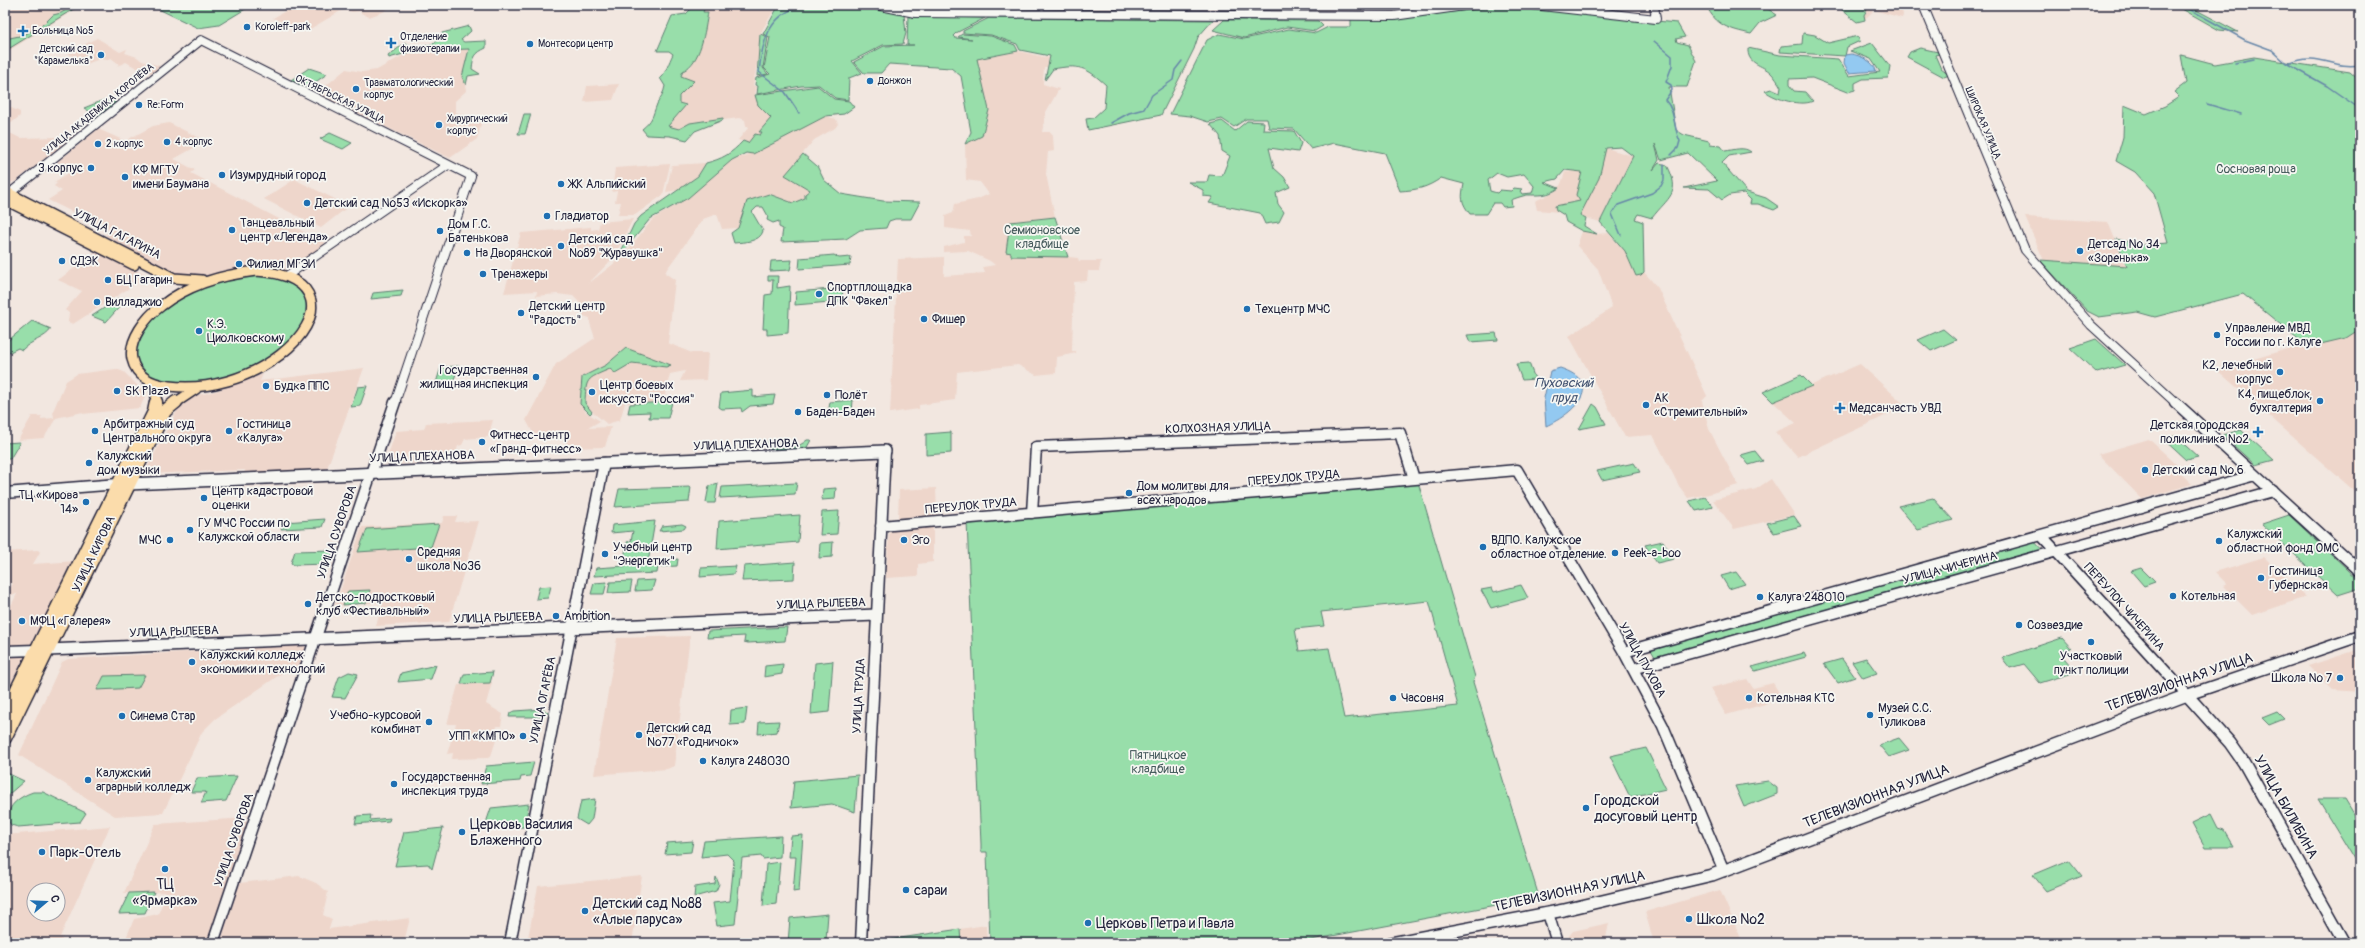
<svg xmlns="http://www.w3.org/2000/svg" width="2365" height="948" font-family="Pangolin,sans-serif">
<style>
.built{fill:#eed6cb;fill-rule:evenodd}
.green{fill:#98deaa;stroke:#5d8072;fill-rule:evenodd}
.water{fill:#93c9f1;stroke:#6686a8}
.lines{fill:none;stroke-linecap:round;stroke-linejoin:round}
.stream{stroke:#6686a8;stroke-width:1.5}
.tertiary-far1-casing{stroke:#22223b;stroke-width:10}
.tertiary-casing{stroke:#22223b;stroke-width:13}
.secondary-casing{stroke:#22223b;stroke-width:14}
.primary-far1-casing{stroke:#22223b;stroke-width:12}
.primary-casing{stroke:#22223b;stroke-width:15}
.tertiary-far1{stroke:#f6f6f2;stroke-width:8}
.tertiary{stroke:#f6f6f2;stroke-width:10}
.secondary{stroke:#f6f6f2;stroke-width:11}
.primary-far1{stroke:#fbdcab;stroke-width:9}
.primary{stroke:#fbdcab;stroke-width:12}
.poi-dot{fill:#1f6fb2;stroke:#f6f6f2;stroke-width:1.5}
.labels{text-anchor:middle;dominant-baseline:central;stroke-width:3.5;stroke-linejoin:round;paint-order:stroke}
.far-poi-label{font-size:10px;fill:#22223b;stroke:#f6f6f2;text-anchor:start}
.far-street-label{font-size:10px;fill:#22223b;stroke:#f6f6f2}
.poi-label{font-size:12px;fill:#22223b;stroke:#f6f6f2;text-anchor:start}
.park-label{font-size:12px;fill:#455a5c;stroke:#f6f6f2}
.street-label{font-size:12px;fill:#22223b;stroke:#f6f6f2}
.water-label{font-size:13px;font-style:italic;fill:#445472;stroke:#f6f6f2}
.near-street-label{font-size:14px;fill:#22223b;stroke:#f6f6f2}
.near-poi-label{font-size:14px;fill:#22223b;stroke:#f6f6f2;text-anchor:start}
</style>
<rect width="100%" height="100%" fill="#f2e7e0"/>
<filter id="ink" filterUnits="userSpaceOnUse"><feTurbulence type="fractalNoise" baseFrequency=".025" numOctaves="2"/><feDisplacementMap in="SourceGraphic" scale="8" xChannelSelector="R" yChannelSelector="G"/><feConvolveMatrix kernelMatrix="1 2 1 2 8 2 1 2 1" color-interpolation-filters="sRGB"/></filter>
<g filter="url(#ink)">
<path class="built" d="M 16,5 L 82,5 L 5,53 L 5,22 L 10,20 L 5,17 L 5,14 Z
M 296,5 L 393,5 L 383,12 L 369,17 L 361,13 L 361,11 L 352,12 L 344,9 L 305,32 L 273,18 Z
M 706,5 L 777,5 L 760,34 L 758,59 L 753,85 L 756,87 L 755,95 L 771,118 L 760,132 L 762,132 L 760,135 L 755,135 L 748,143 L 738,140 L 749,127 L 746,126 L 745,120 L 740,118 L 723,120 L 722,118 L 691,123 L 679,129 L 668,126 L 686,105 L 679,103 L 681,76 L 683,71 L 691,67 L 704,35 L 707,12 L 702,12 Z
M 1841,5 L 1901,5 L 1903,15 L 1902,18 L 1874,10 L 1864,20 Z
M 97,38 L 120,52 L 127,49 L 125,53 L 137,57 L 142,61 L 160,66 L 152,73 L 142,71 L 126,62 L 117,66 L 119,64 L 111,58 L 107,60 L 102,58 L 84,65 L 68,53 Z
M 470,48 L 464,75 L 466,91 L 455,101 L 455,112 L 466,116 L 483,116 L 477,139 L 450,158 L 317,93 L 346,69 L 362,72 L 377,70 L 414,49 Z
M 1018,51 L 1049,58 L 1047,67 L 1044,67 L 1043,84 L 1059,89 L 1046,112 L 1042,132 L 1050,132 L 1053,136 L 1054,151 L 1048,152 L 1046,174 L 1055,217 L 1010,222 L 1007,252 L 1068,257 L 1078,258 L 1079,261 L 1101,261 L 1099,271 L 1088,271 L 1087,281 L 1074,282 L 1072,351 L 1076,351 L 1076,353 L 1057,357 L 1056,373 L 1036,375 L 1018,365 L 957,372 L 955,400 L 919,405 L 919,409 L 890,413 L 898,259 L 944,257 L 944,276 L 985,273 L 983,267 L 995,265 L 990,261 L 968,251 L 944,252 L 944,247 L 964,242 L 964,236 L 971,236 L 970,231 L 945,228 L 945,216 L 953,213 L 955,204 L 978,199 L 989,194 L 980,182 L 966,180 L 965,144 L 982,136 L 989,110 L 976,59 Z
M 619,84 L 613,100 L 584,102 L 587,86 Z
M 5,105 L 20,112 L 20,116 L 5,128 Z
M 826,116 L 836,119 L 838,124 L 835,128 L 814,140 L 785,175 L 810,190 L 805,198 L 793,203 L 769,194 L 747,201 L 738,228 L 722,229 L 717,214 L 703,219 L 667,269 L 665,273 L 675,280 L 668,343 L 692,353 L 708,353 L 706,380 L 680,381 L 685,371 L 670,374 L 663,403 L 625,403 L 620,420 L 607,424 L 589,409 L 585,403 L 586,382 L 589,377 L 610,369 L 616,373 L 632,363 L 666,367 L 626,348 L 606,365 L 582,377 L 580,404 L 586,412 L 600,421 L 588,428 L 611,427 L 605,447 L 564,448 L 566,438 L 548,439 L 533,433 L 526,420 L 556,364 L 595,338 L 590,323 L 590,318 L 580,315 L 580,303 L 573,296 L 557,294 L 536,296 L 537,291 L 504,293 L 521,233 L 591,227 L 591,230 L 598,229 L 600,222 L 633,219 L 614,257 L 588,284 L 621,258 L 653,219 L 688,198 L 732,160 L 763,149 Z
M 169,123 L 206,141 L 174,159 L 195,170 L 191,173 L 327,244 L 295,267 L 288,269 L 254,268 L 198,277 L 178,275 L 106,236 L 109,230 L 48,200 L 62,191 L 54,186 L 57,183 L 54,182 L 74,170 L 55,164 L 98,129 L 125,141 L 153,126 Z
M 8,132 L 20,138 L 58,137 L 66,132 L 75,135 L 16,181 L 10,183 L 5,180 L 5,133 Z
M 1606,148 L 1633,156 L 1600,222 L 1570,213 L 1537,210 L 1535,201 L 1554,192 L 1561,184 L 1565,172 L 1576,171 Z
M 706,163 L 698,176 L 679,190 L 666,192 L 672,165 Z
M 670,164 L 663,195 L 635,215 L 618,215 L 621,202 L 615,202 L 617,191 L 612,192 L 615,168 Z
M 295,179 L 300,182 L 349,206 L 321,228 L 264,199 Z
M 2025,217 L 2108,222 L 2134,286 L 2045,263 Z
M 1582,231 L 1597,234 L 1608,233 L 1625,251 L 1636,276 L 1641,275 L 1644,272 L 1658,288 L 1707,396 L 1702,401 L 1709,429 L 1738,485 L 1709,494 L 1688,498 L 1679,486 L 1653,435 L 1625,437 L 1569,336 L 1612,308 L 1598,269 L 1577,246 Z
M 95,253 L 100,253 L 148,276 L 73,324 L 68,322 L 69,313 L 65,310 L 82,291 L 58,280 Z
M 2360,327 L 2360,496 L 2217,370 Z
M 1860,364 L 1906,406 L 1798,457 L 1775,432 L 1796,423 L 1773,402 Z
M 364,368 L 326,471 L 244,474 L 245,470 L 144,474 L 174,416 L 180,407 L 194,396 L 216,391 L 263,374 L 260,381 Z
M 116,369 L 124,372 L 146,394 L 140,408 L 82,414 L 83,412 L 56,418 L 44,438 L 18,440 L 32,416 L 42,416 L 40,419 L 54,418 L 53,411 L 66,381 L 77,374 Z
M 493,420 L 488,437 L 465,439 L 462,445 L 458,446 L 453,462 L 385,464 L 396,431 L 424,429 L 426,423 Z
M 2149,439 L 2176,464 L 2176,469 L 2192,484 L 2142,499 L 2098,454 Z
M 1771,479 L 1795,515 L 1734,529 L 1713,500 L 1756,489 Z
M 936,488 L 937,515 L 898,518 L 899,490 Z
M 444,516 L 457,516 L 455,522 L 479,521 L 449,622 L 376,626 L 383,602 L 335,606 L 362,527 L 442,523 Z
M 933,524 L 933,562 L 918,564 L 918,576 L 886,578 L 889,533 L 898,528 Z
M 38,550 L 40,552 L 33,564 L 76,561 L 35,642 L 32,645 L 5,649 L 5,617 L 17,594 L 7,595 L 13,583 L 5,583 L 5,552 Z
M 2264,557 L 2306,597 L 2252,615 L 2223,586 L 2227,584 L 2215,572 Z
M 690,636 L 674,766 L 667,769 L 594,775 L 617,638 Z
M 303,645 L 306,648 L 299,668 L 288,669 L 215,719 L 202,732 L 163,813 L 115,816 L 19,755 L 62,662 L 68,659 Z
M 2360,649 L 2360,692 L 2333,690 L 2308,666 Z
M 21,655 L 25,657 L 25,662 L 5,700 L 5,656 Z
M 1747,679 L 1753,688 L 1773,683 L 1783,699 L 1726,715 L 1710,688 Z
M 492,682 L 486,704 L 503,714 L 501,726 L 497,726 L 494,736 L 497,737 L 491,756 L 488,758 L 452,759 L 453,753 L 447,754 L 456,724 L 447,724 L 458,685 Z
M 246,818 L 247,827 L 207,943 L 124,943 L 134,919 L 158,914 L 164,900 L 170,899 L 173,892 L 124,893 L 155,824 Z
M 110,826 L 60,937 L 63,937 L 60,943 L 5,943 L 5,835 ZM 34,890 L 58,890 L 58,914 L 34,914 Z
M 299,876 L 316,883 L 328,892 L 323,915 L 332,919 L 329,929 L 410,918 L 405,938 L 401,939 L 400,943 L 220,943 L 240,883 Z
M 642,876 L 632,943 L 527,943 L 538,886 Z
M 1720,890 L 1743,943 L 1654,943 L 1645,912 Z
M 1609,923 L 1605,943 L 1571,943 L 1569,936 L 1573,931 Z
M 986,925 L 987,943 L 961,943 L 960,929 Z"/>
<path class="green" d="M 75,5 L 80,5 L 5,51 L 5,39 L 24,35 L 45,23 L 53,15 L 61,13 Z
M 150,5 L 252,5 L 219,25 L 198,28 Z
M 695,5 L 706,5 L 703,12 L 708,12 C 705,31 701,62 683,71 L 681,76 L 694,81 L 679,96 L 679,103 L 686,105 L 668,126 L 679,129 L 690,123 L 723,118 L 723,120 L 695,131 L 687,140 L 670,136 L 647,135 L 642,129 C 653,120 652,117 657,104 C 660,98 664,93 665,86 L 660,78 C 666,73 669,62 673,54 L 669,51 L 657,51 L 672,16 L 686,14 Z
M 779,5 L 857,5 L 904,15 L 906,33 L 903,44 L 883,45 L 852,61 L 862,73 L 849,78 L 848,100 L 835,98 L 819,85 L 801,86 L 757,94 L 758,86 L 755,85 L 756,78 L 770,74 L 764,68 L 770,37 L 763,34 Z
M 1706,5 L 1762,5 L 1777,15 L 1760,23 L 1751,34 C 1729,29 1716,26 1706,5 Z
M 1838,5 L 1868,5 L 1872,7 L 1868,8 L 1864,15 L 1865,20 L 1857,22 L 1837,6 Z
M 2175,5 L 2187,5 L 2238,32 L 2219,30 Z
M 1503,6 L 1677,23 L 1685,37 L 1676,39 L 1677,42 L 1688,45 L 1696,61 L 1687,87 L 1669,87 L 1676,130 L 1684,135 L 1709,141 L 1710,145 L 1721,146 L 1725,151 C 1734,150 1744,146 1751,152 L 1729,156 L 1722,163 L 1747,192 L 1766,198 L 1779,207 L 1774,210 L 1758,204 L 1750,204 L 1751,200 L 1744,193 L 1730,195 L 1722,200 L 1709,189 L 1684,188 L 1717,181 L 1688,153 L 1661,160 L 1655,144 L 1659,160 L 1653,170 L 1659,163 L 1667,165 C 1682,194 1668,197 1652,218 L 1638,214 L 1635,219 L 1643,222 L 1644,272 L 1641,275 L 1636,276 L 1625,251 L 1600,222 L 1633,156 L 1621,147 L 1606,148 L 1599,178 L 1580,215 L 1586,218 L 1584,226 L 1597,234 L 1582,231 L 1566,222 L 1564,215 L 1556,210 L 1555,206 L 1580,201 L 1576,195 L 1582,172 L 1565,170 L 1557,179 L 1544,182 L 1559,188 C 1548,196 1540,195 1527,195 C 1522,196 1516,198 1511,200 L 1512,206 L 1503,207 L 1500,203 L 1493,203 L 1486,214 L 1470,214 C 1461,202 1461,198 1464,184 L 1441,178 C 1427,188 1416,190 1400,191 L 1385,153 L 1334,143 L 1311,149 L 1294,129 L 1269,128 L 1267,119 L 1246,119 L 1234,127 L 1222,119 L 1208,122 L 1190,116 L 1170,114 L 1207,40 L 1219,34 L 1244,39 L 1289,29 L 1316,33 L 1328,27 L 1351,27 L 1351,18 L 1400,18 ZM 1497,173 L 1507,177 L 1524,174 L 1534,186 L 1532,193 L 1522,194 L 1520,191 L 1522,189 L 1514,188 L 1511,191 L 1500,190 L 1497,193 L 1490,191 L 1488,180 Z
M 908,16 L 985,18 L 956,33 L 953,36 L 955,38 L 972,39 L 958,37 L 962,34 L 991,36 L 1015,45 L 1018,51 L 977,59 L 989,110 L 982,136 L 965,144 L 971,132 L 961,76 L 951,68 L 889,64 L 881,73 L 864,73 L 854,62 L 884,46 L 914,45 L 907,45 Z
M 989,18 L 1213,20 L 1198,37 L 1194,49 L 1161,115 L 1088,130 L 1086,119 L 1093,118 L 1104,108 L 1106,85 C 1086,67 1079,64 1053,69 L 1045,80 L 1050,56 L 1020,50 L 1017,44 L 991,35 L 963,33 L 963,31 Z
M 1224,20 L 1318,21 L 1323,26 L 1315,31 L 1287,27 L 1244,38 L 1213,30 Z
M 469,26 L 471,31 L 461,40 L 464,42 L 486,41 L 486,48 C 475,53 473,57 472,69 L 480,74 L 468,76 L 466,85 L 462,77 L 469,49 L 414,51 L 389,58 L 388,56 L 405,43 L 417,48 L 435,43 L 442,33 Z
M 1803,33 L 1815,35 L 1828,43 L 1858,36 L 1860,41 L 1847,47 L 1845,56 L 1780,52 L 1781,46 L 1802,44 Z
M 760,34 L 768,37 L 763,68 L 768,74 L 757,76 Z
M 1872,43 L 1890,66 L 1888,78 L 1863,79 L 1855,83 L 1855,90 L 1848,92 L 1812,78 L 1789,79 L 1789,85 L 1794,91 L 1805,92 L 1813,101 C 1801,107 1775,99 1765,91 L 1771,89 L 1780,93 L 1781,87 C 1778,82 1775,77 1771,73 C 1762,64 1747,65 1748,48 L 1780,55 L 1838,59 L 1849,76 L 1880,72 L 1871,59 L 1850,51 Z
M 1920,48 L 1938,52 L 1939,54 L 1935,55 L 1941,69 L 1949,75 L 1944,77 L 1907,57 L 1910,52 Z
M 2181,55 L 2215,64 L 2254,57 L 2350,72 L 2360,81 L 2360,329 L 2346,338 L 2308,347 L 2243,294 L 2155,317 L 2137,312 L 2099,317 L 2087,311 L 2040,260 L 2127,266 L 2116,239 L 2143,245 L 2168,243 L 2154,193 L 2135,172 L 2116,161 L 2123,137 L 2124,105 L 2146,114 L 2165,106 L 2179,97 L 2174,92 L 2186,83 Z
M 309,68 L 327,74 L 304,90 L 288,82 Z
M 818,86 L 834,99 L 849,101 L 854,107 L 844,114 L 826,116 L 753,154 L 746,153 L 732,160 L 688,198 L 650,219 L 618,258 L 634,224 L 641,216 L 698,176 L 706,163 C 722,159 731,154 743,141 L 748,143 L 755,134 L 760,135 L 762,132 L 759,132 L 771,118 L 758,105 L 755,95 Z
M 104,100 L 116,102 L 97,116 L 84,108 Z
M 524,114 L 531,114 L 525,134 L 518,134 Z
M 1222,121 L 1235,131 L 1247,121 L 1264,122 L 1263,130 L 1294,131 L 1301,143 L 1298,152 L 1269,148 L 1274,168 L 1284,177 L 1290,187 L 1276,193 L 1278,204 L 1284,212 L 1279,222 L 1265,224 L 1260,213 L 1209,203 L 1213,197 L 1203,196 L 1203,190 L 1188,182 L 1207,182 L 1209,175 L 1222,176 L 1230,156 L 1222,151 L 1220,136 L 1210,124 Z
M 330,133 L 352,143 L 343,149 L 320,139 Z
M 803,154 L 817,166 L 824,180 L 841,194 L 883,201 L 920,202 L 911,219 L 895,219 L 889,221 L 886,228 L 860,230 L 846,239 L 781,242 L 783,229 L 779,227 L 779,221 L 773,223 L 767,220 L 768,216 L 763,207 L 757,207 L 752,212 L 763,231 C 760,242 744,242 734,243 L 731,233 L 738,228 L 747,201 L 769,194 L 793,203 L 805,198 L 805,194 L 810,190 L 785,175 Z
M 1055,217 L 1068,257 L 1011,256 L 1011,253 L 1006,252 L 1010,222 Z
M 834,255 L 839,258 L 851,257 L 850,265 L 799,269 L 800,258 Z
M 792,260 L 790,270 L 770,271 L 771,261 Z
M 262,272 L 297,282 L 310,306 L 303,327 L 281,350 L 251,369 L 215,381 L 179,384 L 153,378 L 138,364 L 135,354 L 136,344 L 140,333 L 158,312 L 199,286 Z
M 768,276 L 778,276 L 777,288 L 790,286 L 788,333 L 767,335 L 767,329 L 763,329 L 765,295 L 772,294 L 773,280 L 768,280 Z
M 843,288 L 842,301 L 795,305 L 796,292 Z
M 403,290 L 401,296 L 371,299 L 373,293 Z
M 118,299 L 124,302 L 106,322 L 92,316 Z
M 32,321 L 51,329 C 46,338 30,341 22,350 L 18,348 L 10,352 L 5,350 L 8,345 L 5,343 Z
M 1943,329 L 1956,340 L 1931,351 L 1918,340 Z
M 1496,333 L 1498,340 L 1470,342 L 1467,335 Z
M 2096,339 L 2125,365 L 2097,373 L 2070,348 Z
M 626,348 L 671,365 L 666,367 L 632,363 L 615,373 L 610,369 C 586,379 586,378 585,403 L 592,412 L 590,414 L 580,404 L 582,377 L 606,365 Z
M 1529,363 L 1535,379 L 1522,380 L 1516,364 Z
M 459,366 L 451,387 L 434,389 L 441,367 Z
M 1801,375 L 1812,386 L 1773,402 L 1763,392 Z
M 367,386 L 360,406 L 351,407 L 358,387 Z
M 753,390 L 753,397 L 775,395 L 773,404 L 750,406 L 742,412 L 741,408 L 722,409 L 719,407 L 721,393 Z
M 853,400 L 852,413 L 828,414 L 830,402 Z
M 672,402 L 668,418 L 649,418 L 650,412 L 628,413 L 630,404 Z
M 1593,404 L 1597,407 L 1606,424 L 1579,429 Z
M 2241,430 L 2274,460 L 2255,465 L 2222,435 Z
M 951,432 L 951,453 L 926,455 L 926,434 Z
M 2175,436 L 2198,457 L 2186,460 L 2163,439 Z
M 807,440 L 811,440 L 806,449 L 770,450 L 767,441 L 774,441 L 779,447 C 790,448 798,448 807,440 Z
M 20,442 L 10,459 L 5,459 L 5,443 Z
M 1755,451 L 1763,461 L 1749,465 L 1741,455 Z
M 1634,463 L 1640,472 L 1602,480 L 1597,471 Z
M 1418,482 L 1475,677 L 1473,682 L 1539,897 L 1295,943 L 990,943 L 987,852 L 981,852 L 981,844 L 967,522 ZM 1429,601 L 1458,706 L 1344,718 L 1329,648 L 1299,651 L 1295,629 L 1324,626 L 1321,612 Z
M 718,483 L 715,503 L 708,503 L 706,502 L 709,486 Z
M 797,483 L 795,494 L 720,498 L 722,487 Z
M 691,487 L 689,502 L 615,507 L 619,489 Z
M 836,488 L 835,499 L 822,500 L 823,489 Z
M 1705,497 L 1713,507 L 1696,511 L 1689,501 Z
M 1933,498 L 1953,520 L 1918,530 L 1898,506 Z
M 839,511 L 837,534 L 820,535 L 822,512 Z
M 800,515 L 798,542 L 717,549 L 719,521 Z
M 2289,515 L 2360,581 L 2360,588 L 2338,595 L 2262,524 Z
M 1794,516 L 1801,526 L 1774,533 L 1767,523 Z
M 325,519 L 322,527 L 281,529 L 285,522 Z
M 655,521 L 648,563 L 678,559 L 677,566 L 658,567 L 657,573 L 594,576 L 596,568 L 625,566 L 623,564 L 627,542 L 631,541 L 633,531 L 611,533 L 612,525 Z
M 439,524 L 431,547 L 358,552 L 367,529 Z
M 682,524 L 686,526 L 684,529 L 659,531 L 662,526 Z
M 2032,539 L 2047,555 L 1658,662 L 1648,645 Z
M 1663,541 L 1674,559 L 1657,563 L 1645,545 Z
M 833,542 L 832,557 L 819,558 L 820,543 Z
M 334,550 L 328,564 L 294,565 L 291,563 L 295,551 Z
M 795,562 L 794,579 L 742,581 L 744,566 Z
M 736,566 L 734,574 L 700,577 L 701,568 Z
M 2141,568 L 2155,582 L 2144,586 L 2131,571 Z
M 1736,572 L 1745,584 L 1729,589 L 1721,576 Z
M 655,580 L 652,590 L 635,591 L 637,581 Z
M 632,581 L 630,592 L 608,593 L 610,582 Z
M 607,582 L 604,594 L 591,594 L 594,583 Z
M 1521,585 L 1528,598 L 1491,608 L 1481,590 L 1492,588 L 1494,592 Z
M 551,586 L 548,598 L 536,599 L 539,587 Z
M 370,590 L 366,603 L 343,605 L 348,591 Z
M 787,627 L 785,641 L 748,643 L 744,642 L 745,636 L 707,638 L 708,631 Z
M 2062,638 L 2071,648 L 2059,652 L 2076,672 L 2040,683 L 2024,664 L 2010,668 L 2002,658 Z
M 1804,653 L 1806,657 L 1755,671 L 1752,667 Z
M 1866,658 L 1877,673 L 1863,678 L 1852,662 Z
M 1842,659 L 1855,677 L 1838,683 L 1824,664 Z
M 833,661 L 829,712 L 811,714 L 815,663 Z
M 783,664 L 782,674 L 764,677 L 765,666 Z
M 436,665 L 431,679 L 398,682 L 401,673 Z
M 349,672 L 358,674 L 345,698 L 332,697 L 339,677 Z
M 493,672 L 490,683 L 461,684 L 464,674 Z
M 145,675 L 138,688 L 97,690 L 104,676 Z
M 747,708 L 745,724 L 730,725 L 731,710 Z
M 544,709 L 548,713 L 542,717 L 509,717 L 510,713 L 514,711 Z
M 2277,712 L 2284,719 L 2269,725 L 2262,718 Z
M 779,721 L 777,732 L 758,734 L 759,722 Z
M 1899,738 L 1909,750 L 1889,757 L 1879,745 Z
M 1646,748 L 1666,789 L 1630,797 L 1610,756 Z
M 534,762 L 530,776 L 521,777 L 520,781 L 481,784 L 486,766 Z
M 5,772 L 24,781 L 9,794 L 5,802 Z
M 858,775 L 855,812 L 832,804 L 791,808 L 794,781 Z
M 237,776 L 226,801 L 201,803 L 206,792 L 191,792 L 197,778 Z
M 1768,781 L 1777,788 L 1777,794 L 1744,807 L 1735,786 Z
M 33,792 L 43,792 L 86,813 L 80,822 L 18,827 L 11,825 L 7,819 C 9,804 19,797 33,792 Z
M 595,799 L 592,819 L 587,825 L 577,819 L 581,801 Z
M 2318,799 L 2345,799 L 2360,824 L 2360,860 L 2355,860 Z
M 529,804 L 524,827 L 484,829 L 491,808 Z
M 2211,814 L 2218,828 L 2224,830 L 2234,847 L 2205,847 L 2192,823 Z
M 371,815 L 370,820 L 390,818 L 389,821 L 355,824 L 357,816 Z
M 443,828 L 432,869 L 428,864 L 395,866 L 404,832 Z
M 803,835 L 799,891 L 793,892 L 796,857 L 789,857 L 791,836 Z
M 781,836 L 780,857 L 763,859 L 761,856 L 742,858 L 735,924 L 717,926 L 713,903 L 730,901 L 734,861 L 727,854 L 701,857 L 704,841 Z
M 693,841 L 691,852 L 665,854 L 667,843 Z
M 2069,860 L 2082,876 L 2046,891 L 2033,875 Z
M 780,862 L 776,904 L 763,906 L 766,864 Z
M 716,877 L 719,884 L 716,891 L 694,897 L 695,887 L 715,884 Z
M 154,892 L 145,913 L 119,914 L 129,893 Z
M 828,914 L 826,940 L 788,943 L 790,918 Z
M 960,929 L 961,943 L 887,943 L 887,940 Z"/>
<path class="water" d="M 1851,54 C 1859,55 1874,61 1876,71 L 1849,73 L 1844,63 L 1845,55 Z
M 1560,368 C 1606,383 1575,413 1546,426 L 1544,398 L 1550,371 Z"/>
<g class="lines">
<path class="stream" d="M 2182,5 L 2245,40 L 2272,50 L 2286,63 L 2327,86 L 2360,109
M 799,7 C 768,16 762,43 759,72 L 785,92 L 799,113
M 1654,41 L 1672,56 L 1672,66 L 1666,82 L 1671,85 L 1672,90 L 1665,100 C 1676,111 1673,128 1680,141 L 1678,148 L 1671,155
M 2235,63 L 2254,59
M 2288,64 C 2320,50 2331,70 2360,65
M 2207,104 L 2241,114
M 1111,123 L 1129,113 L 1144,109 L 1152,95 L 1173,80 L 1175,70 L 1182,61
M 1621,235 L 1612,214 L 1618,205 L 1652,193 L 1661,186 L 1664,180 L 1664,164"/>
<defs>
<path id="tertiary-far1" d="M 876,5 L 915,13 L 1394,16 L 1471,5
M 1533,5 L 1656,19 L 1654,5
M 1923,5 L 2025,250 L 2091,325 L 2176,403
M 10,193 L 201,40 L 471,176 L 395,403
M 288,275 L 448,165"/>
<path id="tertiary" d="M 2175,402 L 2360,571
M 5,493 L 118,484
M 1032,513 L 1036,447 L 1400,433 L 1414,479
M 881,526 L 1517,470 L 1624,652 L 1663,726 L 1724,871
M 2042,536 L 2187,695 L 2360,636
M 5,651 L 36,650
M 1624,652 L 2255,475
M 1633,669 L 2273,491
M 1548,913 L 1557,943
M 213,943 L 395,402
M 510,943 L 604,463
M 861,943 L 885,451"/>
<path id="secondary" d="M 128,484 L 885,451
M 48,650 L 876,615
M 1391,943 L 1564,910 L 1712,875 L 2187,695 L 2230,743 L 2244,763 L 2345,943"/>
<path id="primary-far1" d="M 5,191 L 174,278 L 202,280
M 5,200 L 134,265
M 256,271 C 321,274 329,317 280,355 C 250,378 207,391 169,386 C 153,384 136,377 132,359 C 128,340 146,317 161,306 C 189,284 221,275 256,271 Z
M 152,382 L 157,393 L 155,403
M 175,403 L 196,389"/>
<path id="primary" d="M 5,713 L 154,412 L 156,402
M 5,738 L 165,411 L 176,402"/>
</defs>
<use href="#tertiary-far1" class="tertiary-far1-casing"/>
<use href="#tertiary" class="tertiary-casing"/>
<use href="#secondary" class="secondary-casing"/>
<use href="#primary-far1" class="primary-far1-casing"/>
<use href="#primary" class="primary-casing"/>
<use href="#tertiary-far1" class="tertiary-far1"/>
<use href="#tertiary" class="tertiary"/>
<use href="#secondary" class="secondary"/>
<use href="#primary-far1" class="primary-far1"/>
<use href="#primary" class="primary"/>
</g>
</g>
<g class="poi-dot">
<circle cx="247" cy="27" r="4"/>
<path d="M21 25h4v4h4v4h-4v4h-4v-4h-4v-4h4z"/>
<path d="M389 37h4v4h4v4h-4v4h-4v-4h-4v-4h4z"/>
<circle cx="530" cy="44" r="4"/>
<circle cx="101" cy="55" r="4"/>
<circle cx="870" cy="81" r="4"/>
<circle cx="356" cy="89" r="4"/>
<circle cx="139" cy="105" r="4"/>
<circle cx="439" cy="125" r="4"/>
<circle cx="167" cy="142" r="4"/>
<circle cx="98" cy="144" r="4"/>
<circle cx="91" cy="168" r="4"/>
<circle cx="222" cy="175" r="4"/>
<circle cx="125" cy="177" r="4"/>
<circle cx="561" cy="184" r="4"/>
<circle cx="307" cy="203" r="4"/>
<circle cx="547" cy="216" r="4"/>
<circle cx="232" cy="230" r="4"/>
<circle cx="440" cy="231" r="4"/>
<circle cx="561" cy="246" r="4"/>
<circle cx="2080" cy="251" r="4"/>
<circle cx="467" cy="253" r="4"/>
<circle cx="62" cy="261" r="4"/>
<circle cx="239" cy="264" r="4"/>
<circle cx="483" cy="274" r="4"/>
<circle cx="108" cy="280" r="4"/>
<circle cx="819" cy="294" r="4"/>
<circle cx="97" cy="302" r="4"/>
<circle cx="1247" cy="309" r="4"/>
<circle cx="521" cy="313" r="4"/>
<circle cx="924" cy="319" r="4"/>
<circle cx="199" cy="331" r="4"/>
<circle cx="2217" cy="335" r="4"/>
<circle cx="2280" cy="372" r="4"/>
<circle cx="536" cy="377" r="4"/>
<circle cx="266" cy="386" r="4"/>
<circle cx="117" cy="391" r="4"/>
<circle cx="592" cy="392" r="4"/>
<circle cx="827" cy="395" r="4"/>
<circle cx="2320" cy="401" r="4"/>
<circle cx="1646" cy="405" r="4"/>
<path d="M1838 402h4v4h4v4h-4v4h-4v-4h-4v-4h4z"/>
<circle cx="798" cy="412" r="4"/>
<circle cx="95" cy="431" r="4"/>
<circle cx="229" cy="431" r="4"/>
<path d="M2256 426h4v4h4v4h-4v4h-4v-4h-4v-4h4z"/>
<circle cx="482" cy="442" r="4"/>
<circle cx="89" cy="463" r="4"/>
<circle cx="2145" cy="470" r="4"/>
<circle cx="1129" cy="493" r="4"/>
<circle cx="204" cy="498" r="4"/>
<circle cx="86" cy="502" r="4"/>
<circle cx="190" cy="530" r="4"/>
<circle cx="170" cy="540" r="4"/>
<circle cx="904" cy="540" r="4"/>
<circle cx="2219" cy="541" r="4"/>
<circle cx="1483" cy="547" r="4"/>
<circle cx="1615" cy="553" r="4"/>
<circle cx="605" cy="554" r="4"/>
<circle cx="409" cy="559" r="4"/>
<circle cx="2261" cy="578" r="4"/>
<circle cx="2173" cy="596" r="4"/>
<circle cx="1760" cy="597" r="4"/>
<circle cx="308" cy="604" r="4"/>
<circle cx="556" cy="616" r="4"/>
<circle cx="22" cy="621" r="4"/>
<circle cx="2019" cy="625" r="4"/>
<circle cx="2091" cy="642" r="4"/>
<circle cx="192" cy="662" r="4"/>
<circle cx="2340" cy="678" r="4"/>
<circle cx="1393" cy="698" r="4"/>
<circle cx="1749" cy="698" r="4"/>
<circle cx="1870" cy="715" r="4"/>
<circle cx="122" cy="716" r="4"/>
<circle cx="429" cy="722" r="4"/>
<circle cx="639" cy="735" r="4"/>
<circle cx="523" cy="736" r="4"/>
<circle cx="703" cy="761" r="4"/>
<circle cx="88" cy="780" r="4"/>
<circle cx="394" cy="784" r="4"/>
<circle cx="1586" cy="808" r="4"/>
<circle cx="462" cy="832" r="4"/>
<circle cx="42" cy="852" r="4"/>
<circle cx="165" cy="869" r="4"/>
<circle cx="906" cy="890" r="4"/>
<circle cx="585" cy="911" r="4"/>
<circle cx="1689" cy="919" r="4"/>
<circle cx="1088" cy="923" r="4"/>
</g>
<g class="labels">
<g class="far-poi-label">
<text x="255" y="27">Koroleff-park</text>
<text x="32" y="31">Больница №5</text>
<text x="400" y="37">Отделение<tspan x="400" dy="12">физиотерапии</tspan></text>
<text x="538" y="44">Монтесори центр</text>
<text x="93" y="49" text-anchor="end">Детский сад<tspan x="93" dy="12">"Карамелька"</tspan></text>
<text x="878" y="81">Донжон</text>
<text x="364" y="83">Травматологический<tspan x="364" dy="12">корпус</tspan></text>
<text x="147" y="105">Re:Form</text>
<text x="447" y="119">Хирургический<tspan x="447" dy="12">корпус</tspan></text>
<text x="175" y="142">4 корпус</text>
<text x="106" y="144">2 корпус</text>
</g>
<g class="far-street-label">
<text transform="translate(340 99) rotate(26)">ОКТЯБРЬСКАЯ УЛИЦА</text>
<text transform="translate(99 109) rotate(-39)">УЛИЦА АКАДЕМИКА КОРОЛЁВА</text>
<text transform="translate(1983 123) rotate(67)">ШИРОКАЯ УЛИЦА</text>
</g>
<g class="poi-label">
<text x="83" y="168" text-anchor="end">3 корпус</text>
<text x="133" y="170">КФ МГТУ<tspan x="133" dy="14">имени Баумана</tspan></text>
<text x="230" y="175">Изумрудный город</text>
<text x="569" y="184">ЖК Альпийский</text>
<text x="315" y="203">Детский сад №53 «Искорка»</text>
<text x="555" y="216">Гладиатор</text>
<text x="240" y="223">Танцевальный<tspan x="240" dy="14">центр «Легенда»</tspan></text>
<text x="448" y="224">Дом Г.С.<tspan x="448" dy="14">Батенькова</tspan></text>
<text x="569" y="239">Детский сад<tspan x="569" dy="14">№89 "Журавушка"</tspan></text>
<text x="2088" y="244">Детсад № 34<tspan x="2088" dy="14">«Зоренька»</tspan></text>
<text x="475" y="253">На Дворянской</text>
<text x="70" y="261">СДЭК</text>
<text x="247" y="264">Филиал МГЭИ</text>
<text x="491" y="274">Тренажеры</text>
<text x="116" y="280">БЦ Гагарин</text>
<text x="827" y="287">Спортплощадка<tspan x="827" dy="14">ДПК "Факел"</tspan></text>
<text x="105" y="302">Вилладжио</text>
<text x="529" y="306">Детский центр<tspan x="529" dy="14">"Радость"</tspan></text>
<text x="1255" y="309">Техцентр МЧС</text>
<text x="932" y="319">Фишер</text>
<text x="207" y="324">К.Э.<tspan x="207" dy="14">Циолковскому</tspan></text>
<text x="2225" y="328">Управление МВД<tspan x="2225" dy="14">России по г. Калуге</tspan></text>
<text x="2272" y="365" text-anchor="end">К2, лечебный<tspan x="2272" dy="14">корпус</tspan></text>
<text x="528" y="370" text-anchor="end">Государственная<tspan x="528" dy="14">жилищная инспекция</tspan></text>
<text x="600" y="385">Центр боевых<tspan x="600" dy="14">искусств "Россия"</tspan></text>
<text x="274" y="386">Будка ППС</text>
<text x="125" y="391">SK Plaza</text>
<text x="2312" y="394" text-anchor="end">К4, пищеблок,<tspan x="2312" dy="14">бухгалтерия</tspan></text>
<text x="835" y="395">Полёт</text>
<text x="1654" y="398">АК<tspan x="1654" dy="14">«Стремительный»</tspan></text>
<text x="1849" y="408">Медсанчасть УВД</text>
<text x="806" y="412">Баден-Баден</text>
<text x="103" y="424">Арбитражный суд<tspan x="103" dy="14">Центрального округа</tspan></text>
<text x="237" y="424">Гостиница<tspan x="237" dy="14">«Калуга»</tspan></text>
<text x="2249" y="425" text-anchor="end">Детская городская<tspan x="2249" dy="14">поликлиника №2</tspan></text>
<text x="490" y="435">Фитнесс-центр<tspan x="490" dy="14">«Гранд-фитнесс»</tspan></text>
<text x="97" y="456">Калужский<tspan x="97" dy="14">дом музыки</tspan></text>
<text x="2153" y="470">Детский сад № 6</text>
<text x="1137" y="486">Дом молитвы для<tspan x="1137" dy="14">всех народов</tspan></text>
<text x="212" y="491">Центр кадастровой<tspan x="212" dy="14">оценки</tspan></text>
<text x="78" y="495" text-anchor="end">ТЦ «Кирова<tspan x="78" dy="14">14»</tspan></text>
<text x="198" y="523">ГУ МЧС России по<tspan x="198" dy="14">Калужской области</tspan></text>
<text x="2227" y="534">Калужский<tspan x="2227" dy="14">областной фонд ОМС</tspan></text>
<text x="162" y="540" text-anchor="end">МЧС</text>
<text x="912" y="540">Эго</text>
<text x="1491" y="540">ВДПО. Калужское<tspan x="1491" dy="14">областное отделение.</tspan></text>
<text x="613" y="547">Учебный центр<tspan x="613" dy="14">"Энергетик"</tspan></text>
<text x="417" y="552">Средняя<tspan x="417" dy="14">школа №36</tspan></text>
<text x="1623" y="553">Peek-a-boo</text>
<text x="2269" y="571">Гостиница<tspan x="2269" dy="14">Губернская</tspan></text>
<text x="2181" y="596">Котельная</text>
<text x="316" y="597">Детско-подростковый<tspan x="316" dy="14">клуб «Фестивальный»</tspan></text>
<text x="1768" y="597">Калуга 248010</text>
<text x="564" y="616">Ambition</text>
<text x="30" y="621">МФЦ «Галерея»</text>
<text x="2027" y="625">Созвездие</text>
<text x="200" y="655">Калужский колледж<tspan x="200" dy="14">экономики и технологий</tspan></text>
<text x="2091" y="656" text-anchor="middle">Участковый<tspan x="2091" dy="14">пункт полиции</tspan></text>
<text x="2332" y="678" text-anchor="end">Школа № 7</text>
<text x="1401" y="698">Часовня</text>
<text x="1757" y="698">Котельная КТС</text>
<text x="1878" y="708">Музей С.С.<tspan x="1878" dy="14">Туликова</tspan></text>
<text x="421" y="715" text-anchor="end">Учебно-курсовой<tspan x="421" dy="14">комбинат</tspan></text>
<text x="130" y="716">Синема Стар</text>
<text x="647" y="728">Детский сад<tspan x="647" dy="14">№77 «Родничок»</tspan></text>
<text x="515" y="736" text-anchor="end">УПП «КМПО»</text>
<text x="711" y="761">Калуга 248030</text>
<text x="96" y="773">Калужский<tspan x="96" dy="14">аграрный колледж</tspan></text>
<text x="402" y="777">Государственная<tspan x="402" dy="14">инспекция труда</tspan></text>
</g>
<g class="park-label">
<text x="2256" y="169">Сосновая роща</text>
<text x="1042" y="230">Семионовское<tspan x="1042" dy="14">кладбище</tspan></text>
<text x="1158" y="755">Пятницкое<tspan x="1158" dy="14">кладбище</tspan></text>
</g>
<g class="street-label">
<text transform="translate(117 234) rotate(27)">УЛИЦА ГАГАРИНА</text>
<text transform="translate(1218 428) rotate(-2)">КОЛХОЗНАЯ УЛИЦА</text>
<text transform="translate(746 445) rotate(-2)">УЛИЦА ПЛЕХАНОВА</text>
<text transform="translate(422 457) rotate(-2)">УЛИЦА ПЛЕХАНОВА</text>
<text transform="translate(1294 478) rotate(-5)">ПЕРЕУЛОК ТРУДА</text>
<text transform="translate(971 506) rotate(-5)">ПЕРЕУЛОК ТРУДА</text>
<text transform="translate(337 532) rotate(-71)">УЛИЦА СУВОРОВА</text>
<text transform="translate(94 554) rotate(-64)">УЛИЦА КИРОВА</text>
<text transform="translate(1950 568) rotate(-15)">УЛИЦА ЧИЧЕРИНА</text>
<text transform="translate(821 604) rotate(-2)">УЛИЦА РЫЛЕЕВА</text>
<text transform="translate(2124 607) rotate(48)">ПЕРЕУЛОК ЧИЧЕРИНА</text>
<text transform="translate(498 618) rotate(-2)">УЛИЦА РЫЛЕЕВА</text>
<text transform="translate(174 632) rotate(-2)">УЛИЦА РЫЛЕЕВА</text>
<text transform="translate(1642 660) rotate(61)">УЛИЦА ПУХОВА</text>
<text transform="translate(859 696) rotate(-87)">УЛИЦА ТРУДА</text>
<text transform="translate(543 700) rotate(-78)">УЛИЦА ОГАРЁВА</text>
<text transform="translate(234 840) rotate(-71)">УЛИЦА СУВОРОВА</text>
</g>
<g class="water-label">
<text x="1564" y="383">Пуховский<tspan x="1564" dy="15">пруд</tspan></text>
</g>
<g class="near-street-label">
<text transform="translate(2179 682) rotate(-19)">ТЕЛЕВИЗИОННАЯ УЛИЦА</text>
<text transform="translate(1876 796) rotate(-21)">ТЕЛЕВИЗИОННАЯ УЛИЦА</text>
<text transform="translate(2286 807) rotate(61)">УЛИЦА БИЛИБИНА</text>
<text transform="translate(1569 891) rotate(-12)">ТЕЛЕВИЗИОННАЯ УЛИЦА</text>
</g>
<g class="near-poi-label">
<text x="1594" y="800">Городской<tspan x="1594" dy="16">досуговый центр</tspan></text>
<text x="470" y="824">Церковь Василия<tspan x="470" dy="16">Блаженного</tspan></text>
<text x="50" y="852">Парк-Отель</text>
<text x="165" y="884" text-anchor="middle">ТЦ<tspan x="165" dy="16">«Ярмарка»</tspan></text>
<text x="914" y="890">сараи</text>
<text x="593" y="903">Детский сад №88<tspan x="593" dy="16">«Алые паруса»</tspan></text>
<text x="1697" y="919">Школа №2</text>
<text x="1096" y="923">Церковь Петра и Павла</text>
</g>
</g>
<rect width="2365" height="948" fill="none" stroke="#f6f6f2" stroke-width="20"/>
<rect x="10" y="10" width="2345" height="928" fill="none" stroke="#22223b" stroke-width="1.5" filter="url(#ink)"/>
<g transform="translate(46 902) rotate(71)"><circle r="19" fill="#f6f6f2" stroke="#a1a1a9"/>
<path d="M0-3L7 15L0 10L-7 15Z" fill="#1f6fb2"/>
<text y="-6" font-size="11" font-weight="bold" text-anchor="middle" fill="#22223b">С</text>
</g>
</svg>
